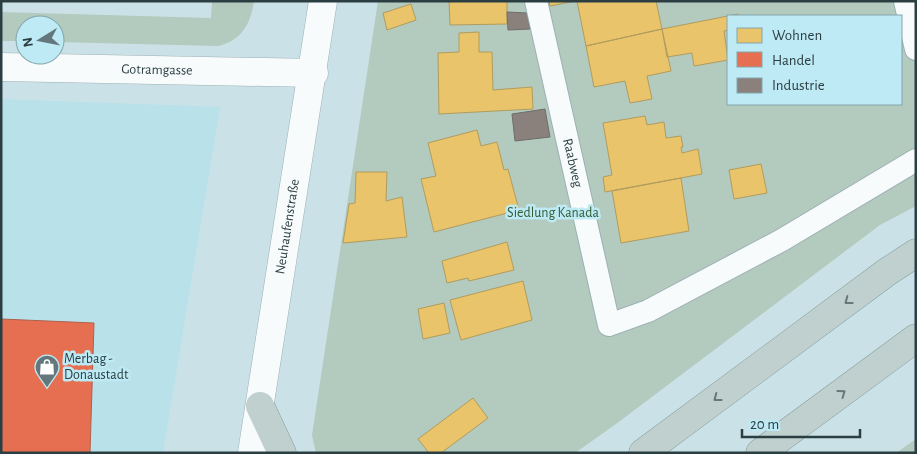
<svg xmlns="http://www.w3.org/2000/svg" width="917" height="454" font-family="'Alegreya Sans',sans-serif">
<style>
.built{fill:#b8e1ea}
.green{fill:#b3cabf;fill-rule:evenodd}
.homes{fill:#e9c46a;stroke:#b09c5e}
.shops{fill:#e76f51;stroke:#af604c}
.industry{fill:#8a817c;stroke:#6e6d6b}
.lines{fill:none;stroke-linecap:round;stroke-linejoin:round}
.service-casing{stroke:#9db0b4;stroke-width:24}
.minor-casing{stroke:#9db0b4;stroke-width:29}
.tertiary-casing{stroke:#9db0b4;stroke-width:29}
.motorway-casing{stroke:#859fa0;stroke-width:29}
.service{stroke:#f7fbfb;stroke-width:22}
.minor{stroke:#f7fbfb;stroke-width:28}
.tertiary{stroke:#f7fbfb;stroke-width:28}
.motorway{stroke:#c0d0cf;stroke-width:28}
.oneway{stroke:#67787a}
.labels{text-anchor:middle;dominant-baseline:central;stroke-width:5;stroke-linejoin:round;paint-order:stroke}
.street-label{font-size:14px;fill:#2b3e42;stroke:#bdeaf4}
.park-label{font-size:14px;fill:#355b34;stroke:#bdeaf4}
.poi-label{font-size:14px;fill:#2b3e42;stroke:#bdeaf4;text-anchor:start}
</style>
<rect width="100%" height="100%" fill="#cae2e7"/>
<path class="built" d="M 1,99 L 220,107 L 163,453 L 1,453 Z"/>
<path class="green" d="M 212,1 L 254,1 C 251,24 241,41 218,46 L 55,42 L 55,25 L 25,25 L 25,41 L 1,41 L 1,12 L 211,18 Z
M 378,1 L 916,1 L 916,206 L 880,225 L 616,424 L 575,453 L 316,453 L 312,435 ZM 728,16 L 901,16 L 901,104 L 728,104 Z
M 916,439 L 916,453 L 896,453 Z"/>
<path class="homes" d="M 449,1 L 507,1 L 507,24 L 450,25 Z
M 549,1 L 575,1 L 550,6 Z
M 577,1 L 656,1 L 662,29 L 586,46 Z
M 411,4 L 416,20 L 387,30 L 383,13 Z
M 738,14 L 739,16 L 728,16 L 728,30 L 724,31 L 728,60 L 694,66 L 692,53 L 667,57 L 662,29 Z
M 662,29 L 671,71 L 647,76 L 652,99 L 630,103 L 625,81 L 594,87 L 586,46 Z
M 479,32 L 479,52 L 492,52 L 493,90 L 532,87 L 533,109 L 439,114 L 438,53 L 459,52 L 459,33 Z
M 645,116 L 647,125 L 664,122 L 666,138 L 681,136 L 683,147 L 681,147 L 682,153 L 698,149 L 702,174 L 605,192 L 603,177 L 612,175 L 603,123 Z
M 477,130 L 481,146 L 497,142 L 504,170 L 508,169 L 519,210 L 434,232 L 421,179 L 436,176 L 428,143 Z
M 761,164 L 767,193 L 734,199 L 729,170 Z
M 356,172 L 387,172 L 386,201 L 402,197 L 407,237 L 343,243 L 349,204 L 355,203 Z
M 681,178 L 689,231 L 621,243 L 612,191 Z
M 507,242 L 514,270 L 469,281 L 468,278 L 447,283 L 442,261 Z
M 523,281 L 532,320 L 461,340 L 450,300 Z
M 444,303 L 450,333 L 423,339 L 418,309 Z
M 473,398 L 488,418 L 441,453 L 429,453 L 418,439 Z"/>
<path class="shops" d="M 1,319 L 94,323 L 90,453 L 1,453 Z"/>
<path class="industry" d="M 507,12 L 527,13 L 530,29 L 508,30 Z
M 545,109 L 550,137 L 515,141 L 512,114 Z"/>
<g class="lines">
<defs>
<g id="service">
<path id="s1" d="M 536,1 L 609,325 L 648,311 L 782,240 L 916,160"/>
<path d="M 905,1 L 916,49"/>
</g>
<g id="minor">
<path id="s2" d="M 1,67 L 314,73"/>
</g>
<g id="tertiary">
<path id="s3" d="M 252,453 L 323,1"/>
</g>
<path id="motorway" d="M 260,406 L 282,453
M 643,453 L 887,272 L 916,253
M 760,453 L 916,338"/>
</defs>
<use href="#service" class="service-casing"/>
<use href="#minor" class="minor-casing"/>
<use href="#tertiary" class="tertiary-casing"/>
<use href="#motorway" class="motorway-casing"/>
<use href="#service" class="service"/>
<use href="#minor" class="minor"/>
<use href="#tertiary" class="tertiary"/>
<use href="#motorway" class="motorway"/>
</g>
<defs><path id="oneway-chevron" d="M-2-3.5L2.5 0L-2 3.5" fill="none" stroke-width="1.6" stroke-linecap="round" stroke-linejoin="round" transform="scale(1.25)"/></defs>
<g class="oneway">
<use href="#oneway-chevron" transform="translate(848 301) rotate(143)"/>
<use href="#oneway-chevron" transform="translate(842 393) rotate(-36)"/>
<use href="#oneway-chevron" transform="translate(717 398) rotate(143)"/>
</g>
<defs>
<symbol id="shop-pin" viewBox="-11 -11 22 30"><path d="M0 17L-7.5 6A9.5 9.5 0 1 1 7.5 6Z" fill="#63777c" stroke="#bdeaf4"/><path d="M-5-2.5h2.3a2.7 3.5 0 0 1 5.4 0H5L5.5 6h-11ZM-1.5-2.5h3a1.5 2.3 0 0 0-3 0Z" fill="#fff"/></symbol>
</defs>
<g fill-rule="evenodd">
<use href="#shop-pin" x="33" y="353" width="28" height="38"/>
</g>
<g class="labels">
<g class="street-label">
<text stroke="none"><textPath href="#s2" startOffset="156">Gotramgasse</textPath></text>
<text stroke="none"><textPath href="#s1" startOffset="166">Raabweg</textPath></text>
<text stroke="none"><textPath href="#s3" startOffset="229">Neuhaufenstraße</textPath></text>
</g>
<g class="park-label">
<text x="553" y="213">Siedlung Kanada</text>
</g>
<g class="poi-label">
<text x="64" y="359">Merbag -<tspan x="64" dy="16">Donaustadt</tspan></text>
</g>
</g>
<rect width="917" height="454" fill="none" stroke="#2b3e42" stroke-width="5"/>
<rect x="727" y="15" width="175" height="90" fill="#bdeaf4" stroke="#83a5ad"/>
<rect x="737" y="28" width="25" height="15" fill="#e9c46a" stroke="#83a5ad"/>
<text x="772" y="40" font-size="15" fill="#2b3e42">Wohnen</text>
<rect x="737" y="52" width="25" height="15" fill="#e76f51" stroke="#83a5ad"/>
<text x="772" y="65" font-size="15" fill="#2b3e42">Handel</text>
<rect x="737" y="78" width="25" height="15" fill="#8a817c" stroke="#83a5ad"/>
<text x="772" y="90" font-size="15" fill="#2b3e42">Industrie</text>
<g transform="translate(40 40) rotate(260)"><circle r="24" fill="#bdeaf4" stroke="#83a5ad"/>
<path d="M0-4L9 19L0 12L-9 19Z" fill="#63777c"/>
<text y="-8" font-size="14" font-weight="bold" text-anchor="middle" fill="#2b3e42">N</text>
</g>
<path d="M742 429v8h118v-8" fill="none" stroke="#2b3e42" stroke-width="2.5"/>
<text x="750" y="429" font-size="15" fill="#2b3e42" stroke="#bdeaf4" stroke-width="4" paint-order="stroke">20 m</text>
</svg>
